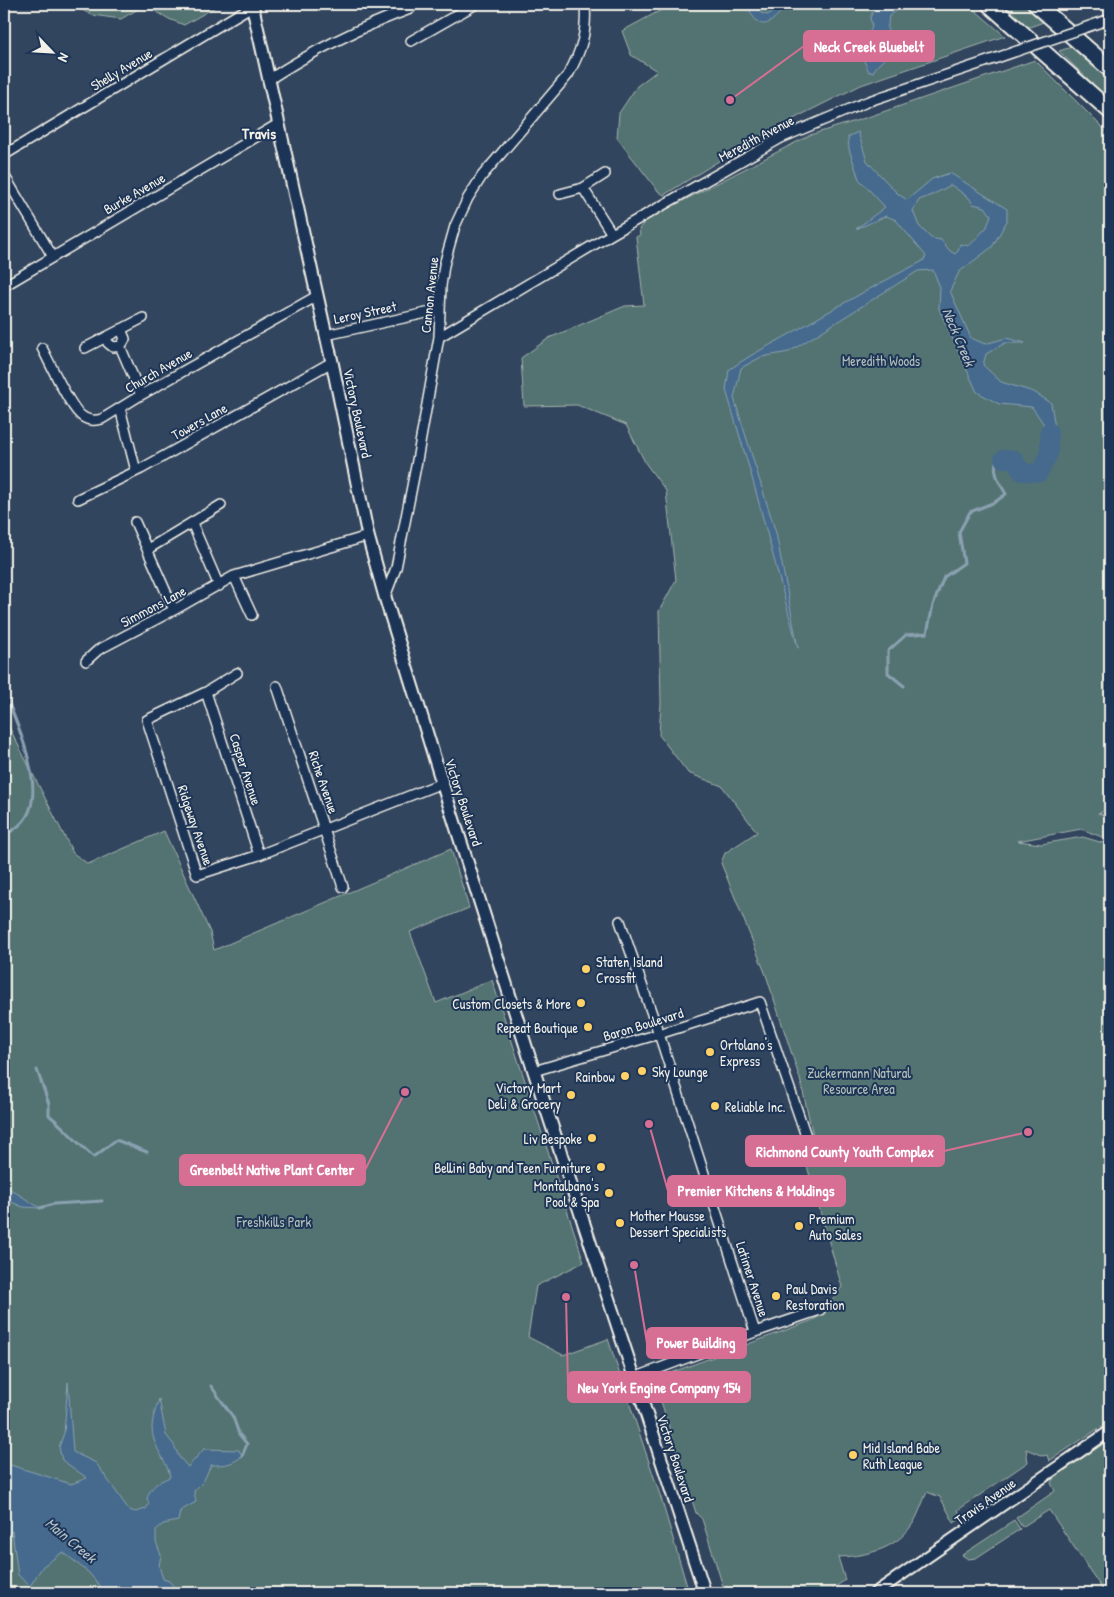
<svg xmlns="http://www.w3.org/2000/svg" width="1114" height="1597" font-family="'Patrick Hand',sans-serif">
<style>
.green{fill:#537372;stroke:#a4b2ad}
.water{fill:#456b8d;stroke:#8ba1b1;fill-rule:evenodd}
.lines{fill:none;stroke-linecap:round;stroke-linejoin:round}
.stream{stroke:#8ba1b1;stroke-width:3}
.river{stroke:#456b8d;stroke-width:18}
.minor-casing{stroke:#f4f1e8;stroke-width:12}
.tertiary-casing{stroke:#f4f1e8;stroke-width:14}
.secondary-casing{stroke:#f4f1e8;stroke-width:15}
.motorway-casing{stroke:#f4f1e8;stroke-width:19}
.minor{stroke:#1d3557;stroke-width:9}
.tertiary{stroke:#1d3557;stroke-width:10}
.secondary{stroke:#1d3557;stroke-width:11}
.motorway{stroke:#1d3557;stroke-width:15}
.minor-bridge-casing{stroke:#f4f1e8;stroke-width:12;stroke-linecap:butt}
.minor-bridge{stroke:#1d3557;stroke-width:9}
.poi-dot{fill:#ffd166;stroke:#1d3557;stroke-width:2}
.labels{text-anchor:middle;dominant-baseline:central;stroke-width:4;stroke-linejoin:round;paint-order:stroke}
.street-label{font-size:14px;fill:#f4f1e8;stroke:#1d3557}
.park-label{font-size:14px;fill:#b4bfb9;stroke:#1d3557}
.poi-label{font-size:14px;fill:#f4f1e8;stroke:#1d3557;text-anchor:start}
.neighbourhood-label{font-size:15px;font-weight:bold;fill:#f4f1e8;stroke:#1d3557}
.water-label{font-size:15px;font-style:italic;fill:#b7c2c8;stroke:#1d3557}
.leader{fill:none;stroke:#d66f93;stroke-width:2}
.callout-dot{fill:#d66f93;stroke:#1d3557;stroke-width:2}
.callout{fill:#d66f93;stroke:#d66f93;stroke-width:2}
.callout-label{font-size:15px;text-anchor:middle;font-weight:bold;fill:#fff}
</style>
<rect width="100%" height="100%" fill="#32455e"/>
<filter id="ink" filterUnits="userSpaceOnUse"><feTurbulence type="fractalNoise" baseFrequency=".02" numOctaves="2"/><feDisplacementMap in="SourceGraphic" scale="10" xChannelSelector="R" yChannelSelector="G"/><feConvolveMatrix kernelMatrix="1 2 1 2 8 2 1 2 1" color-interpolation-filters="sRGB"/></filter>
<g filter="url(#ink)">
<path class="green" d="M 70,4 L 176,4 L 177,6 L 181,4 L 219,4 L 217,6 L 184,25 L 169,19 L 145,5 L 121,19 L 92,15 Z
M 662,4 L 968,4 L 1005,36 L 861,85 L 799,116 L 751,141 L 664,195 L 658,191 L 617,138 L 619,113 L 637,86 L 657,71 L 631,55 L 622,31 L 663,9 Z
M 1000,4 L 1030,4 L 1049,20 L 1027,28 Z
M 1074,46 L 1110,79 L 1110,101 L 1059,51 Z
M 1035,60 L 1110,135 L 1110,810 L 1098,813 L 1110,817 L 1110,840 L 1081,829 L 1018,841 L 1041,844 L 1083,837 L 1110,845 L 1110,1421 L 1049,1461 L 1047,1455 L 1043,1456 L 1026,1449 L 1028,1462 L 958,1510 L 962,1518 L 954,1523 L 940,1497 L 927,1492 C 923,1501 920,1510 916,1518 C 901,1548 869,1556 838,1557 L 845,1580 L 827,1593 L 725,1593 L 702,1519 L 696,1513 L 654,1379 L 813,1320 L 821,1315 L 842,1287 L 807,1166 L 815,1144 L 800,1079 L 766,975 L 721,863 L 725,853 L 757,832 L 722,786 L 688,773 L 659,735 L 661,703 L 659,611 L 676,580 L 666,491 L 646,464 L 626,425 L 577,405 L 524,406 L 521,358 L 549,338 L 625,306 L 644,305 L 636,237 L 640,235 L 639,229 L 646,220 L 810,135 L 865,118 Z
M 4,717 L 73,853 L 88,864 L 164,831 L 210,932 L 214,950 L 451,849 L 469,908 L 410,932 L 436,1003 L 492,980 L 584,1262 L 536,1286 L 528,1337 L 563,1355 L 608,1339 L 661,1498 L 689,1593 L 4,1593 Z
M 1110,1437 L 1110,1593 L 1105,1593 L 1049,1510 L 1022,1527 L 1016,1518 L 1055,1491 L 1051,1483 L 1055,1475 Z
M 1014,1520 L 1020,1529 L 976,1558 L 968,1559 L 962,1555 L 1006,1526 L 1006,1525 Z"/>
<path class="water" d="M 747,4 L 754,4 L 761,13 L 767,15 L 789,4 C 771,21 761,39 747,4 Z
M 878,4 L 922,4 L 914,8 L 899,9 L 889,16 C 888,23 887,29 889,36 C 890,40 893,42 892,47 C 889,58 877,63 873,72 L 869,72 L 861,54 C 862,50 862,45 864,41 C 868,30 875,32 870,18 L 874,8 Z
M 858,132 L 867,161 L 897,193 L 907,200 L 932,179 L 950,173 L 1007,209 L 1007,221 L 992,247 L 959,272 L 950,291 L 971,338 L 985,344 L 1006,338 L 1025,343 L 1005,343 L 986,354 L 983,365 L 1001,382 L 1034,392 L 1051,403 L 1056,434 L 1049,454 L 1043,423 L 1032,407 L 999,404 L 977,392 L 939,309 L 940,287 L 933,270 L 918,271 L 789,352 L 761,357 L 741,368 L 734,398 L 776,533 L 798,648 L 753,481 L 726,390 L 729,370 C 752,353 777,342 802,327 C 842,304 881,282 923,261 L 926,256 L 896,220 L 886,216 L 856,229 L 885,207 L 859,179 L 849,149 L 848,137 ZM 951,185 L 969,198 L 973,204 L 985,207 L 991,215 L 987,227 L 969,246 L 960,244 L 958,251 L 955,254 L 950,251 L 941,240 L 931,238 L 919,226 L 913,211 L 919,200 L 934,194 Z
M 4,1185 L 40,1208 L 23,1207 L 4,1199 Z
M 68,1382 L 73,1452 L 96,1463 L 129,1510 L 136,1512 L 146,1509 L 149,1504 L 147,1498 C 151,1486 158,1482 170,1477 C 169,1469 165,1463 161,1455 C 148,1432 151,1423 159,1399 L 166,1435 L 174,1445 L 179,1457 L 188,1467 L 204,1449 L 239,1450 L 242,1456 C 232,1465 224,1465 211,1465 L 203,1482 L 194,1491 L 196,1502 L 180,1511 L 178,1521 L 163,1524 L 156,1530 L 156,1542 L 161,1555 L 159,1566 L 163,1579 L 169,1581 L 179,1593 L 106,1593 L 89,1573 L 63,1552 L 43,1566 L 30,1586 L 18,1575 L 12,1531 L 4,1538 L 4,1463 L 71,1484 L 87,1478 L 62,1460 L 59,1447 L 64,1433 Z"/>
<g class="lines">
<path class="stream" d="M 904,686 L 888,673 L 888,651 L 906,635 L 927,633 L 933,605 L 944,577 L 964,563 L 959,532 L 970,512 L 995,502 L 1006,494 C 999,482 992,471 997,458 L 1003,459
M 4,692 C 17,722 45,786 27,816 C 22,825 13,830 4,836
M 37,1070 L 49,1104 L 49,1115 C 65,1128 78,1144 94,1157 L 116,1140 L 147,1152
M 40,1208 L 54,1204 L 102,1201
M 211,1386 L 233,1417 L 239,1434 L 247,1444 L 242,1456"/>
<path class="river" d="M 1003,459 L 1014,459 L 1022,472 L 1039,473 L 1049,454 L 1049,431"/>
<defs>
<path id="minor" d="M 411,41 L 476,4
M 268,80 C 314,50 358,28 410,9
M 4,155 L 252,6
M 4,175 L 53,257
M 583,188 L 612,234
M 560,194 L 583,188 L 605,174
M 4,286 L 278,124
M 326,335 L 440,310
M 106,337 L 108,343 L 113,347 L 121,346 L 125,339 L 121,329
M 439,337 L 612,234 L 781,138 L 869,101 L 985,62
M 120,346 L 141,395
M 42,348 C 50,363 71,410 83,417 C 89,421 95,421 102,419 L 141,395 L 317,296
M 85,348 L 143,318
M 120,408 L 136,471
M 78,499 L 141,469 L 332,362
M 135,522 L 174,610
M 192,523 L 219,586
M 148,549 L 221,505
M 234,576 L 252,615
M 385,597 L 396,568 L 416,466 L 439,337 L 441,286 L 444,265 L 455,226 L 468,198 L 482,176 L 568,75 C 582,50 587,32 585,4
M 86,661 L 98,650 L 174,610 L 234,576 L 368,536
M 237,673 L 206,692 L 147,720 L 197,875 L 259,855 L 442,783
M 277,686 L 343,887
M 206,692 L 259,855
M 620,921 L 662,1043 L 755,1332
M 534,1071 L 659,1034 L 760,1002 L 806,1136
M 634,1378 L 755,1332 L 820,1310"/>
<path id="tertiary" d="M 875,1593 L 1110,1431"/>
<path id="secondary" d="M 252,4 L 332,362 L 368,536 L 385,597 L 444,789 L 529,1056 L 705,1593"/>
<path id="motorway" d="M 989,4 L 1110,111
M 1036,4 L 1110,69"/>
</defs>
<use href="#minor" class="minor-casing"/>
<use href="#tertiary" class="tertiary-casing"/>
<use href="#secondary" class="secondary-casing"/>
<use href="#motorway" class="motorway-casing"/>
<use href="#minor" class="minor"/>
<use href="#tertiary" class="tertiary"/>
<use href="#secondary" class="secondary"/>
<use href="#motorway" class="motorway"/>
<defs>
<path id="minor-bridge" d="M 985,62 L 1110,19"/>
</defs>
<use href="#minor-bridge" class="minor-bridge-casing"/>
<use href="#minor-bridge" class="minor-bridge"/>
</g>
</g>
<g class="poi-dot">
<circle cx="586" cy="969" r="5"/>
<circle cx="581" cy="1003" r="5"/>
<circle cx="588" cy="1027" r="5"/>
<circle cx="710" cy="1052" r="5"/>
<circle cx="642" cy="1071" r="5"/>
<circle cx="625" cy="1076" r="5"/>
<circle cx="571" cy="1095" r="5"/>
<circle cx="715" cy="1106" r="5"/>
<circle cx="592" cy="1138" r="5"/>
<circle cx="601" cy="1167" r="5"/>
<circle cx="609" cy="1193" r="5"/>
<circle cx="620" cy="1223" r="5"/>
<circle cx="799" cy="1226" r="5"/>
<circle cx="776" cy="1296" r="5"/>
<circle cx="853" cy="1455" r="5"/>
</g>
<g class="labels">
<g class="street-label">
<text transform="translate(121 69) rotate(-31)">Shelly Avenue</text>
<text transform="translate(756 138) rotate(-28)">Meredith Avenue</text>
<text transform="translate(134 193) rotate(-30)">Burke Avenue</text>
<text transform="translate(429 295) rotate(-84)">Cannon Avenue</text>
<text transform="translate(365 312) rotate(-12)">Leroy Street</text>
<text transform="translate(158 370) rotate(-30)">Church Avenue</text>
<text transform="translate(358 413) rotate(78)">Victory Boulevard</text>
<text transform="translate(199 421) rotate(-29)">Towers Lane</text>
<text transform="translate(153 606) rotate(-28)">Simmons Lane</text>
<text transform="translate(246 769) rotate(72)">Casper Avenue</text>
<text transform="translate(324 782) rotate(71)">Riche Avenue</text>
<text transform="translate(464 802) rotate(72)">Victory Boulevard</text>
<text transform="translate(196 825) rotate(71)">Ridgeway Avenue</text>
<text transform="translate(643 1024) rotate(-17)">Baron Boulevard</text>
<text transform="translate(753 1279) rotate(72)">Latimer Avenue</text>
<text transform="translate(676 1458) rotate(72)">Victory Boulevard</text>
<text transform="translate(985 1501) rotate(-35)">Travis Avenue</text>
</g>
<g class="park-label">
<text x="881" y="360">Meredith Woods</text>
<text x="859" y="1072">Zuckermann Natural<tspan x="859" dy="16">Resource Area</tspan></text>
<text x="274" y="1221">Freshkills Park</text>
</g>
<g class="poi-label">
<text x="596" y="961">Staten Island<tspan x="596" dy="16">Crossfit</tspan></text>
<text x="571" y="1003" text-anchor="end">Custom Closets &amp; More</text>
<text x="578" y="1027" text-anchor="end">Repeat Boutique</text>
<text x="720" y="1044">Ortolano's<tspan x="720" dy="16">Express</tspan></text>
<text x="652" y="1071">Sky Lounge</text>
<text x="615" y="1076" text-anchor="end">Rainbow</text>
<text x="561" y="1087" text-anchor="end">Victory Mart<tspan x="561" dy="16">Deli &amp; Grocery</tspan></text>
<text x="725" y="1106">Reliable Inc.</text>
<text x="582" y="1138" text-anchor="end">Liv Bespoke</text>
<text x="591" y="1167" text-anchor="end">Bellini Baby and Teen Furniture</text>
<text x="599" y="1185" text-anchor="end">Montalbano's<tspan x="599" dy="16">Pool &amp; Spa</tspan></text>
<text x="630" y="1215">Mother Mousse<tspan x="630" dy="16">Dessert Specialists</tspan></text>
<text x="809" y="1218">Premium<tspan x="809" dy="16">Auto Sales</tspan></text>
<text x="786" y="1288">Paul Davis<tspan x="786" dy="16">Restoration</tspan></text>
<text x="863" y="1447">Mid Island Babe<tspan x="863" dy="16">Ruth League</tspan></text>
</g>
<g class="neighbourhood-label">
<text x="259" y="133">Travis</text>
</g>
<g class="water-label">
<text transform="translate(959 337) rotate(67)">Neck Creek</text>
<text transform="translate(71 1540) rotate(40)">Main Creek</text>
</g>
</g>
<path class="leader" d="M730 100L804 46M1028 1132L944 1151M405 1092L365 1170M649 1124L668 1191M634 1265L647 1343M566 1297L568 1387"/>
<g class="callout-dot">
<circle cx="730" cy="100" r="5"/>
<circle cx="1028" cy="1132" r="5"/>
<circle cx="405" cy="1092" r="5"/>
<circle cx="649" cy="1124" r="5"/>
<circle cx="634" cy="1265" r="5"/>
<circle cx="566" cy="1297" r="5"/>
</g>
<g class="callout">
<rect x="804" y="31" width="130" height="30" rx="5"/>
<rect x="746" y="1136" width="198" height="30" rx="5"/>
<rect x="180" y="1155" width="185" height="30" rx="5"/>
<rect x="668" y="1176" width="177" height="30" rx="5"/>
<rect x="647" y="1328" width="99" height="30" rx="5"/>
<rect x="568" y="1372" width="182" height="30" rx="5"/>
</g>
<g class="callout-label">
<text x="869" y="52">Neck Creek Bluebelt</text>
<text x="845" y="1157">Richmond County Youth Complex</text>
<text x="272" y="1175">Greenbelt Native Plant Center</text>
<text x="756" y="1196">Premier Kitchens &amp; Moldings</text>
<text x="696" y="1348">Power Building</text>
<text x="659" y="1393">New York Engine Company 154</text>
</g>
<rect width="1114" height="1597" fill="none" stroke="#1d3557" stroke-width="20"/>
<rect x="10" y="10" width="1094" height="1577" fill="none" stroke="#f4f1e8" stroke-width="2" filter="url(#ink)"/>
<g transform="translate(52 52) rotate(115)" stroke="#1d3557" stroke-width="4" paint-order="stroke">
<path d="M0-4L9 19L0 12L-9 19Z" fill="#f4f1e8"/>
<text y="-8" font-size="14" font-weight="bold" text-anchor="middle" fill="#f4f1e8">N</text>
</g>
</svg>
